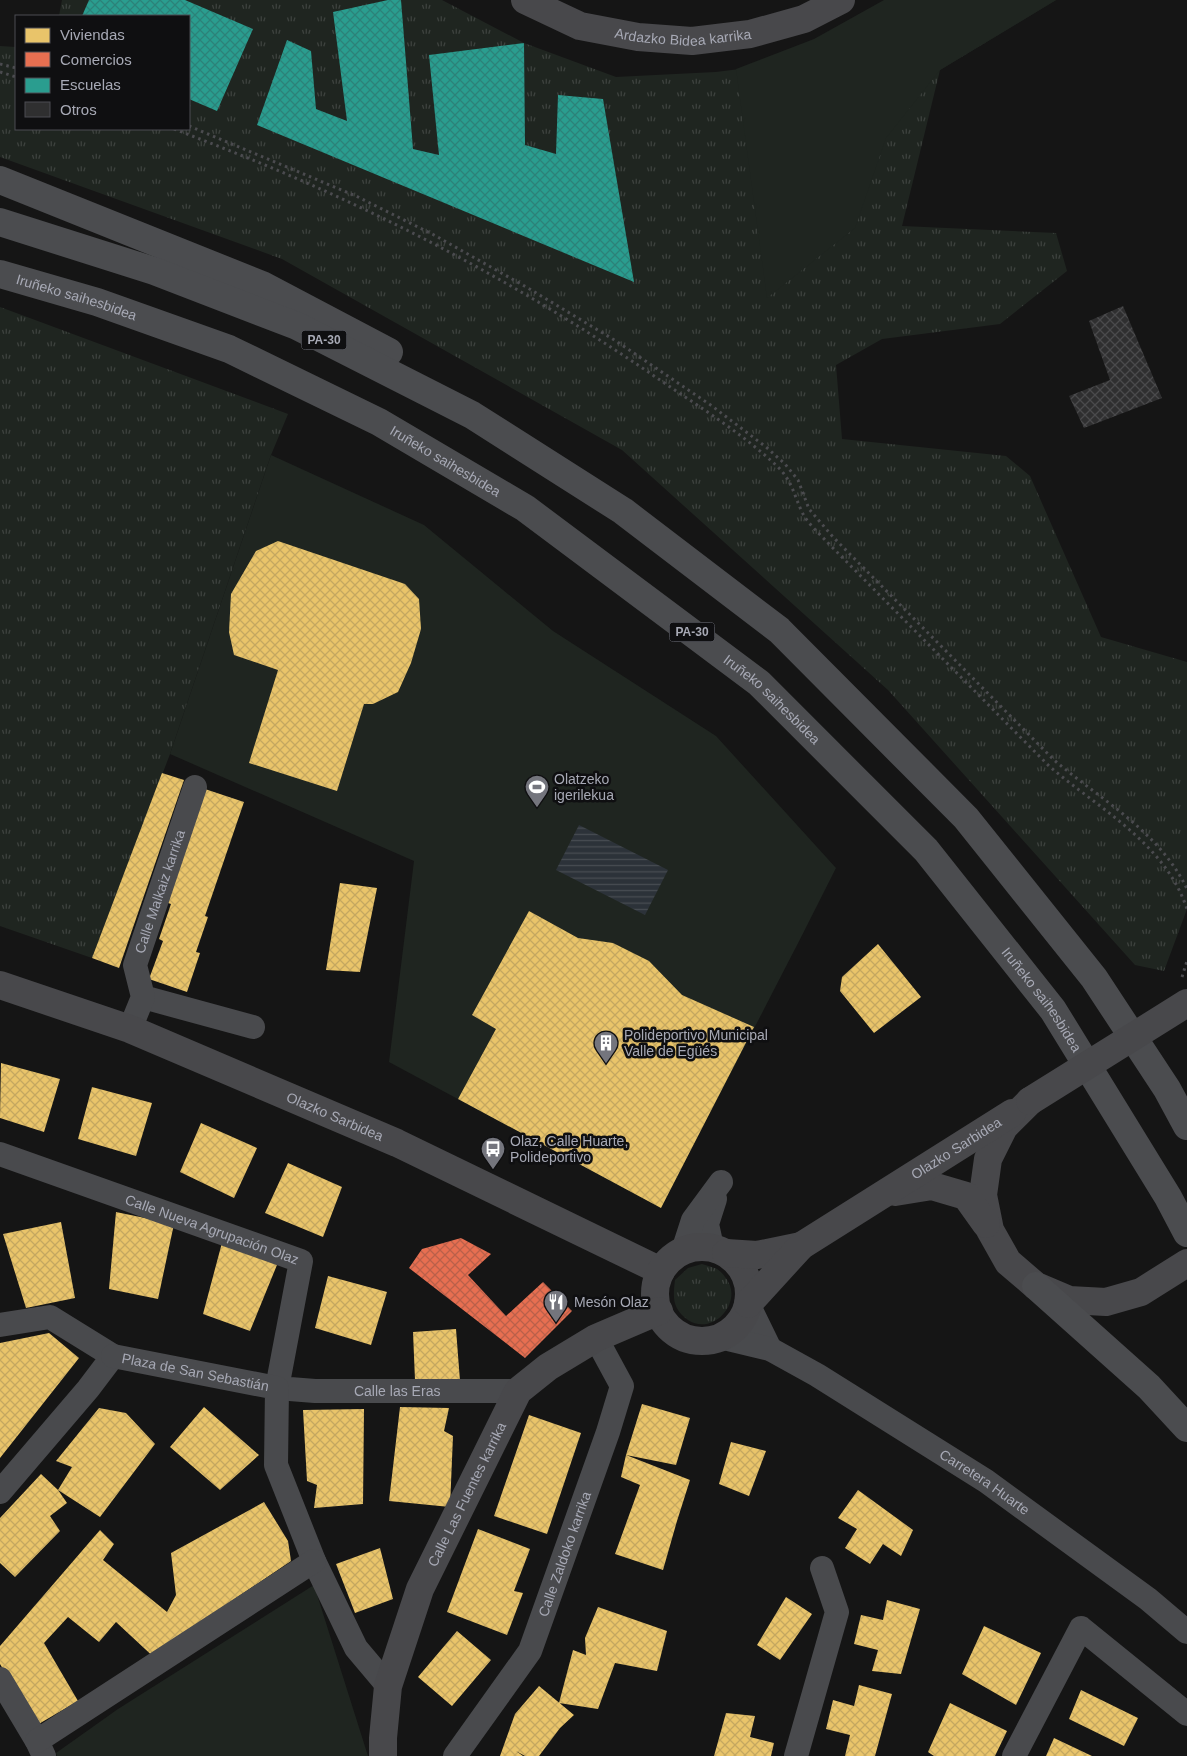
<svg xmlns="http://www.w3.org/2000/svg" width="1187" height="1756" font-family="Helvetica,sans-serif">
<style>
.grass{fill:url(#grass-tufts)}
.park{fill:#1f2520}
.water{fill:url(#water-rules)}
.homes{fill:url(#homes-cross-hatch)}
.shops{fill:url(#shops-cross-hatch)}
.schools{fill:url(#schools-cross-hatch)}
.building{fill:url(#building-cross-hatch)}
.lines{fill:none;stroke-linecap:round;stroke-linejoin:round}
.path{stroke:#4b4b4f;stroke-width:3;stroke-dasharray:2.5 4;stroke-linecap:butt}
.street{stroke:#494a4d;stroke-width:24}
.secondary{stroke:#48484b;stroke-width:28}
.highway{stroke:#4b4c4f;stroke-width:28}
.secondary-bridge{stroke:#48484b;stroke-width:28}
.labels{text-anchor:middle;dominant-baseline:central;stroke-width:5;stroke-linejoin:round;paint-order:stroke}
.shield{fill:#0f0f11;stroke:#797b84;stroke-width:1}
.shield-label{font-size:12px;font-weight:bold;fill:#a7a9b5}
.street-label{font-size:14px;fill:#a7a9b5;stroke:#0f0f11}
.poi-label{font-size:14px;fill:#a7a9b5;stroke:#0f0f11;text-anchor:start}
</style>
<defs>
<pattern id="grass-tufts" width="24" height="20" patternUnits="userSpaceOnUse" patternTransform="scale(1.25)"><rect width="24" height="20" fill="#1f2520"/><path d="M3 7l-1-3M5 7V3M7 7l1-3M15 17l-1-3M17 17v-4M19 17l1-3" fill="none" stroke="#3d423e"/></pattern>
<pattern id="water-rules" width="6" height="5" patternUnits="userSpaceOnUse" patternTransform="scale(1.25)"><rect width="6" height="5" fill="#2c3239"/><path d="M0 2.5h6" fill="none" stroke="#484d53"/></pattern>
<pattern id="homes-cross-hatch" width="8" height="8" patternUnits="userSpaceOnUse" patternTransform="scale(1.25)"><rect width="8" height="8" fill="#e9c46a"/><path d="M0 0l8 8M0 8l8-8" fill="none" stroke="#c4a760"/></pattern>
<pattern id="shops-cross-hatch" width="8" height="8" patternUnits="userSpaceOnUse" patternTransform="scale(1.25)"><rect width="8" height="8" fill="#e76f51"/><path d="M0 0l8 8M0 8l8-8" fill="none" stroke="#ba604a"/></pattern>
<pattern id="schools-cross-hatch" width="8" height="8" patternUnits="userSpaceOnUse" patternTransform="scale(1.25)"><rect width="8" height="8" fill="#2a9d8f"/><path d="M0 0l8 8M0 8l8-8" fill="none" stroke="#2c8279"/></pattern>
<pattern id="building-cross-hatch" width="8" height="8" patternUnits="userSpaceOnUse" patternTransform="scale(1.25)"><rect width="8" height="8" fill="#2f2f30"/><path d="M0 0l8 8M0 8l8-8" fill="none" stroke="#4a4a4c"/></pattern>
</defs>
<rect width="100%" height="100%" fill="#151515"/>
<path class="grass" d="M 62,0 L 442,0 L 524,43 L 616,77 L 716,72 L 797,62 L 964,0 L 1056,0 L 940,70 L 902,226 L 1056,233 L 1067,271 L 1000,324 L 882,339 L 836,365 L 842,439 L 1006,456 L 1030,476 L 1101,637 L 1187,662 L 1187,909 L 1164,971 L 1135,965 L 888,690 L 622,450 L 282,259 L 0,157 L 0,46 L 16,47 L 16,129 L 189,129 L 189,16 L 59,16 Z
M 0,307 L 288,414 L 271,455 L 170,754 L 92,958 L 0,926 Z
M 702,1264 C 707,1266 713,1267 717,1269 C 720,1271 723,1274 725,1277 C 745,1300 714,1337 688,1320 C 672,1308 673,1298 675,1280 L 688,1268 Z"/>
<path class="park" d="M 884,0 L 1056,0 L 940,70 L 886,138 L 855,228 L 767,298 L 736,69 L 814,39 Z
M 271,455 L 424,525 L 553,631 L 716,736 L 836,868 C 779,982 719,1095 661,1208 L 389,1062 L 414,861 L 170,754 Z
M 314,1585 L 368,1756 L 57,1756 L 56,1753 L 118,1709 Z"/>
<path class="water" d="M 579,825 L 668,870 L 645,915 L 556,870 Z"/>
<path class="homes" d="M 278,541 L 405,584 L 419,599 L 421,629 L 411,663 L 398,692 L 373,704 L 364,704 L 337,791 L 249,763 L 278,670 L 234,655 L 229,632 L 231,594 L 256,551 Z
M 162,773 L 184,780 L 119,968 L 92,958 Z
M 205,789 L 244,802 L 205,916 L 208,917 L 196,952 L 200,953 L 187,992 L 149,979 L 163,941 L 159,939 L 171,904 L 168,903 Z
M 340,883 L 377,888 L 360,972 L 326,970 Z
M 529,911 L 578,938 L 613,943 L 649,961 L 682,995 L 754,1027 L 661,1208 L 458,1099 L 496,1029 L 472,1015 Z
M 878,944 L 921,997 L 874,1033 L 840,991 L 842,977 Z
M 1,1063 L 60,1079 L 44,1132 L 0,1118 Z
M 92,1087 L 152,1103 L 136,1156 L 78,1139 Z
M 201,1123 L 257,1148 L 234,1198 L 180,1172 Z
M 288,1163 L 342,1187 L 323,1237 L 265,1213 Z
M 116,1212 L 174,1224 L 158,1299 L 109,1289 Z
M 61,1222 L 75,1298 L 26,1308 L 3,1234 Z
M 223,1239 L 279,1260 L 250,1331 L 203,1314 Z
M 328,1276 L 387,1292 L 371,1345 L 315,1328 Z
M 456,1329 L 460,1381 L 415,1380 L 413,1332 Z
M 49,1333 L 79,1358 L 0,1458 L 0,1343 Z
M 642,1404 L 690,1418 L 676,1465 L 626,1455 Z
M 204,1407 L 259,1455 L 220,1490 L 170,1447 Z
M 400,1407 L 449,1408 L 444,1431 L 453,1436 L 450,1507 L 389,1501 Z
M 99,1408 L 126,1413 L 155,1444 L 100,1517 L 58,1490 L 72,1467 L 56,1461 Z
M 364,1409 L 363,1504 L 314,1508 L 317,1485 L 307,1481 L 303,1410 Z
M 529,1415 L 581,1433 L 547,1534 L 494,1516 Z
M 731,1442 L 766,1451 L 749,1496 L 719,1484 Z
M 626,1455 L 690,1480 L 677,1521 L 663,1570 L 615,1554 L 640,1485 L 621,1477 Z
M 41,1474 L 58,1490 L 67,1503 L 50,1516 L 60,1531 L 15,1577 L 0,1563 L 0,1518 Z
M 858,1490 L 913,1530 L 901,1556 L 883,1544 L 870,1564 L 845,1548 L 857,1529 L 838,1518 Z
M 264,1502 L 288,1541 L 291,1561 L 205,1619 L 159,1662 L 116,1622 L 99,1642 L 68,1617 L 44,1643 L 78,1701 L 37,1725 L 0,1664 L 0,1646 L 100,1530 L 114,1544 L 103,1560 L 167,1612 L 176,1595 L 171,1553 Z
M 478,1529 L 530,1549 L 514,1591 L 523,1593 L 507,1635 L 447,1612 Z
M 380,1548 L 393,1599 L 355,1613 L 336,1564 Z
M 786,1597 L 812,1614 L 780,1660 L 757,1645 Z
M 887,1600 L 920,1609 L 901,1674 L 872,1671 L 878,1650 L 854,1644 L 861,1615 L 883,1620 Z
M 598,1607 L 667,1631 L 657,1671 L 615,1663 L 598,1709 L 559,1703 L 573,1650 L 586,1655 L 585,1638 Z
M 984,1626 L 1041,1653 L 1016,1705 L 962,1674 Z
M 457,1631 L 491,1660 L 452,1706 L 418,1677 Z
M 859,1685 L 892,1694 L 875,1756 L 845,1756 L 850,1735 L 826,1729 L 833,1700 L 854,1706 Z
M 539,1686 L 574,1715 L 560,1728 L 539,1756 L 525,1756 L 516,1751 L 523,1756 L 500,1756 L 515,1714 Z
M 1081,1690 L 1138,1718 L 1124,1746 L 1069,1719 Z
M 950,1703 L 1007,1731 L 995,1756 L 934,1756 L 928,1752 Z
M 726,1713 L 755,1716 L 750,1737 L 774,1743 L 771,1756 L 714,1756 Z
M 1054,1738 L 1092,1756 L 1046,1756 Z"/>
<path class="shops" d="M 461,1238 L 491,1254 L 468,1275 L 506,1316 L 543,1282 L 572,1311 L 525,1358 L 409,1268 L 422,1249 Z"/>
<path class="schools" d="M 89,0 L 185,0 L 253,29 L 217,111 L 189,99 L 189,16 L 82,16 Z
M 388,0 L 401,0 L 413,149 L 439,155 L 429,55 L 524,43 L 525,145 L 556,154 L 558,95 L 603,99 L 634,282 L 257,125 L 287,40 L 311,51 L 316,109 L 347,121 L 333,12 Z"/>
<path class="building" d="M 1123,306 L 1162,398 L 1084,428 L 1069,396 L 1110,380 L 1089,321 Z"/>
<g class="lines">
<path class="path" d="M 0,64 L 16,68
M 0,72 L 16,77
M 189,126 L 356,196 L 434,235 L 528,288 L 616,341 L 712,406 L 766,447 L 785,464 L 798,480 L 809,509 L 833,537 L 1054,760 C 1101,800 1160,832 1187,889
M 174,129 C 234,152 294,176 353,204 C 458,253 561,312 657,378 C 698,406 742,433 778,467 C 792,481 794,495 802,512 C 807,523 819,533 827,542 L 1049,766 C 1099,809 1165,843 1187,909
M 1182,977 L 1187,961"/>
<g class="street">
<path d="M 143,997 L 253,1027"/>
<path id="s1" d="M 130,1029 L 143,997 L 135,965 L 195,787"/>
<path id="s2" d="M 0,1154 L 301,1261 L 277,1388 L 315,1391 L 518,1391"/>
<path d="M 712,1247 L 707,1224 L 715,1199"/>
<path d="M 683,1251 L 693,1220 L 721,1182"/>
<path d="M 748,1304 L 770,1349"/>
<path d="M 0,1325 L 50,1317 L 113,1356 L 88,1389 L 0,1492"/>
<path id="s3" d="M 720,1337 L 770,1349 L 817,1375 L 986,1481 L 1148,1599 L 1187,1632"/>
<path id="s4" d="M 113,1356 L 277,1388 L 276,1465 L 314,1561 L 356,1648 L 388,1686"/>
<path d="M 0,1679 L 37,1741 L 44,1756"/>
<path d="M 37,1741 L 314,1561"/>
<path id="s5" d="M 455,1756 L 530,1651 L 608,1432 L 622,1386 L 596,1338"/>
<path d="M 796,1756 L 837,1612 L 822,1568"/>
<path d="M 1014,1756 L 1081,1628 L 1187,1714"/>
</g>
<g class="secondary">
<path id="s6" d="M 525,0 L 580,26 L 638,37 L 692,41 L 750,34 L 804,19 L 841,0"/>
<path id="s7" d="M 0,985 L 130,1029 L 397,1143 L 661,1271"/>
<path d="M 1030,1101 L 1004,1127 L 988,1159 L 983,1195 L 990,1230 L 1008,1262 L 1036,1286 L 1069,1300 L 1106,1302 L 1141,1292 L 1187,1263"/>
<path d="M 895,1192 L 932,1186 L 966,1196 L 986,1224"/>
<circle cx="702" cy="1294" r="47"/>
<path d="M 726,1253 L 757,1255 L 801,1246"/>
<path id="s8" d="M 748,1304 L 801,1246 L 1012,1113"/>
<path id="s9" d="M 383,1756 L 383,1738 L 388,1686 L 420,1589 L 518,1391 L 548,1367 L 596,1338 L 659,1311"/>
</g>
<g class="highway">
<path d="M 0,180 L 262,285 L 389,352"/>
<path d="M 0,222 L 154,271 L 297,326 L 472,415 L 623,511 L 779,630 L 966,818 L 1094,978 L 1167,1089 L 1187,1126"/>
<path id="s10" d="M 0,274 L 97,302 L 229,349 L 379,422 L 525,508 L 759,683 L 926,850 L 1053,1010 L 1168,1197 L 1187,1233"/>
<path d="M 1036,1286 L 1149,1387 L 1187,1428"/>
</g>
<path class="secondary-bridge" d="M 1030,1101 L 1187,1003"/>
</g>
<defs>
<symbol id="stadium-pin" viewBox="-11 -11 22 30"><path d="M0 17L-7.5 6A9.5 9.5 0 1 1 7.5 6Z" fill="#74757d" stroke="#0f0f11"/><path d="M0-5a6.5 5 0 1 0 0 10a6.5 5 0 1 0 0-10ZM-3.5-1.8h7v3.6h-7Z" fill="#fff"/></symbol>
<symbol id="building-pin" viewBox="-11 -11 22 30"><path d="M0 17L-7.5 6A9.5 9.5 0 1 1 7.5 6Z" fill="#74757d" stroke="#0f0f11"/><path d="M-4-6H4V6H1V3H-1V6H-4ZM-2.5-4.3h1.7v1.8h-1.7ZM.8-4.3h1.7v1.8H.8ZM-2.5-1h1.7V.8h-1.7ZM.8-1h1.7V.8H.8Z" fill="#fff"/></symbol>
<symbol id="bus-pin" viewBox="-11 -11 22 30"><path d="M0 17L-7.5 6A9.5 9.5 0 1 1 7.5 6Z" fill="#74757d" stroke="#0f0f11"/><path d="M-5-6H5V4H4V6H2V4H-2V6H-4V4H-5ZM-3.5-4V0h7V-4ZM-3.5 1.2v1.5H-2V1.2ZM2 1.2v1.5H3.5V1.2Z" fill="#fff"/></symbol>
<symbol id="restaurant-pin" viewBox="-11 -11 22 30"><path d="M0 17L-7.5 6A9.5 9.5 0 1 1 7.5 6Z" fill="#74757d" stroke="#0f0f11"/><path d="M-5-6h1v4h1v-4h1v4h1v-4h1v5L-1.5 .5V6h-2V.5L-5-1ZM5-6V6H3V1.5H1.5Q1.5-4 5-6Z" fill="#fff"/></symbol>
</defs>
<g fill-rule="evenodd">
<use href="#stadium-pin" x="523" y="773" width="28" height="38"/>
<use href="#building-pin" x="592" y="1029" width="28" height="38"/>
<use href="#bus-pin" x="479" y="1135" width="28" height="38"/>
<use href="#restaurant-pin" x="542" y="1288" width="28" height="38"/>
</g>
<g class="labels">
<g class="shield">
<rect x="301.5" y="330.5" width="45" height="19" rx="4"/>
<rect x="669.5" y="622.5" width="45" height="19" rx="4"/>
</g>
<g class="shield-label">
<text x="324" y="340">PA-30</text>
<text x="692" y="632">PA-30</text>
</g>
<g class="street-label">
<text stroke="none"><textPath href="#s6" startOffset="165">Ardazko Bidea karrika</textPath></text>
<text stroke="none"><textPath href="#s10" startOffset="80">Iruñeko saihesbidea</textPath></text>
<text stroke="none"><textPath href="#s10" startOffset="485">Iruñeko saihesbidea</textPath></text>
<text stroke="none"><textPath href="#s10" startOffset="890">Iruñeko saihesbidea</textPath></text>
<text stroke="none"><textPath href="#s1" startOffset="145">Calle Malkaiz karrika</textPath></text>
<text stroke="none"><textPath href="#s10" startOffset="1295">Iruñeko saihesbidea</textPath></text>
<text stroke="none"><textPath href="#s7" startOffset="360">Olazko Sarbidea</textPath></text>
<text stroke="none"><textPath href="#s8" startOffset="262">Olazko Sarbidea</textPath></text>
<text stroke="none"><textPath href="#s2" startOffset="225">Calle Nueva Agrupación Olaz</textPath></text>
<text stroke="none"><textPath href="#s4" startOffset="84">Plaza de San Sebastián</textPath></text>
<text stroke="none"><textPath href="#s2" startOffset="569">Calle las Eras</textPath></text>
<text stroke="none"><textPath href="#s3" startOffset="304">Carretera Huarte</textPath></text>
<text stroke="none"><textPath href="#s9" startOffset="278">Calle Las Fuentes karrika</textPath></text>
<text stroke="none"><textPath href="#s5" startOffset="232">Calle Zaldoko karrika</textPath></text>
</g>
<g class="poi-label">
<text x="554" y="779">Olatzeko<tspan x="554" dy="16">igerilekua</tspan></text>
<text x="624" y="1035">Polideportivo Municipal<tspan x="624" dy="16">Valle de Egüés</tspan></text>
<text x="510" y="1141">Olaz, Calle Huarte,<tspan x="510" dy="16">Polideportivo</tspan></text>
<text x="574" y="1302">Mesón Olaz</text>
</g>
</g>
<rect x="15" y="15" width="175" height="115" fill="#0f0f11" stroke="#4c4d53"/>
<rect x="25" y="28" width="25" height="15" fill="#e9c46a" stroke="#4c4d53"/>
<text x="60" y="40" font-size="15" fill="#a7a9b5">Viviendas</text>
<rect x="25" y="52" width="25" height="15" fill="#e76f51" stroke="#4c4d53"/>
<text x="60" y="65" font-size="15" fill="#a7a9b5">Comercios</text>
<rect x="25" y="78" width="25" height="15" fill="#2a9d8f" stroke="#4c4d53"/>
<text x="60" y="90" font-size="15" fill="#a7a9b5">Escuelas</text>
<rect x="25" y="102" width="25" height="15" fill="#2f2f30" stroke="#4c4d53"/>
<text x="60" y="115" font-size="15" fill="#a7a9b5">Otros</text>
</svg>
